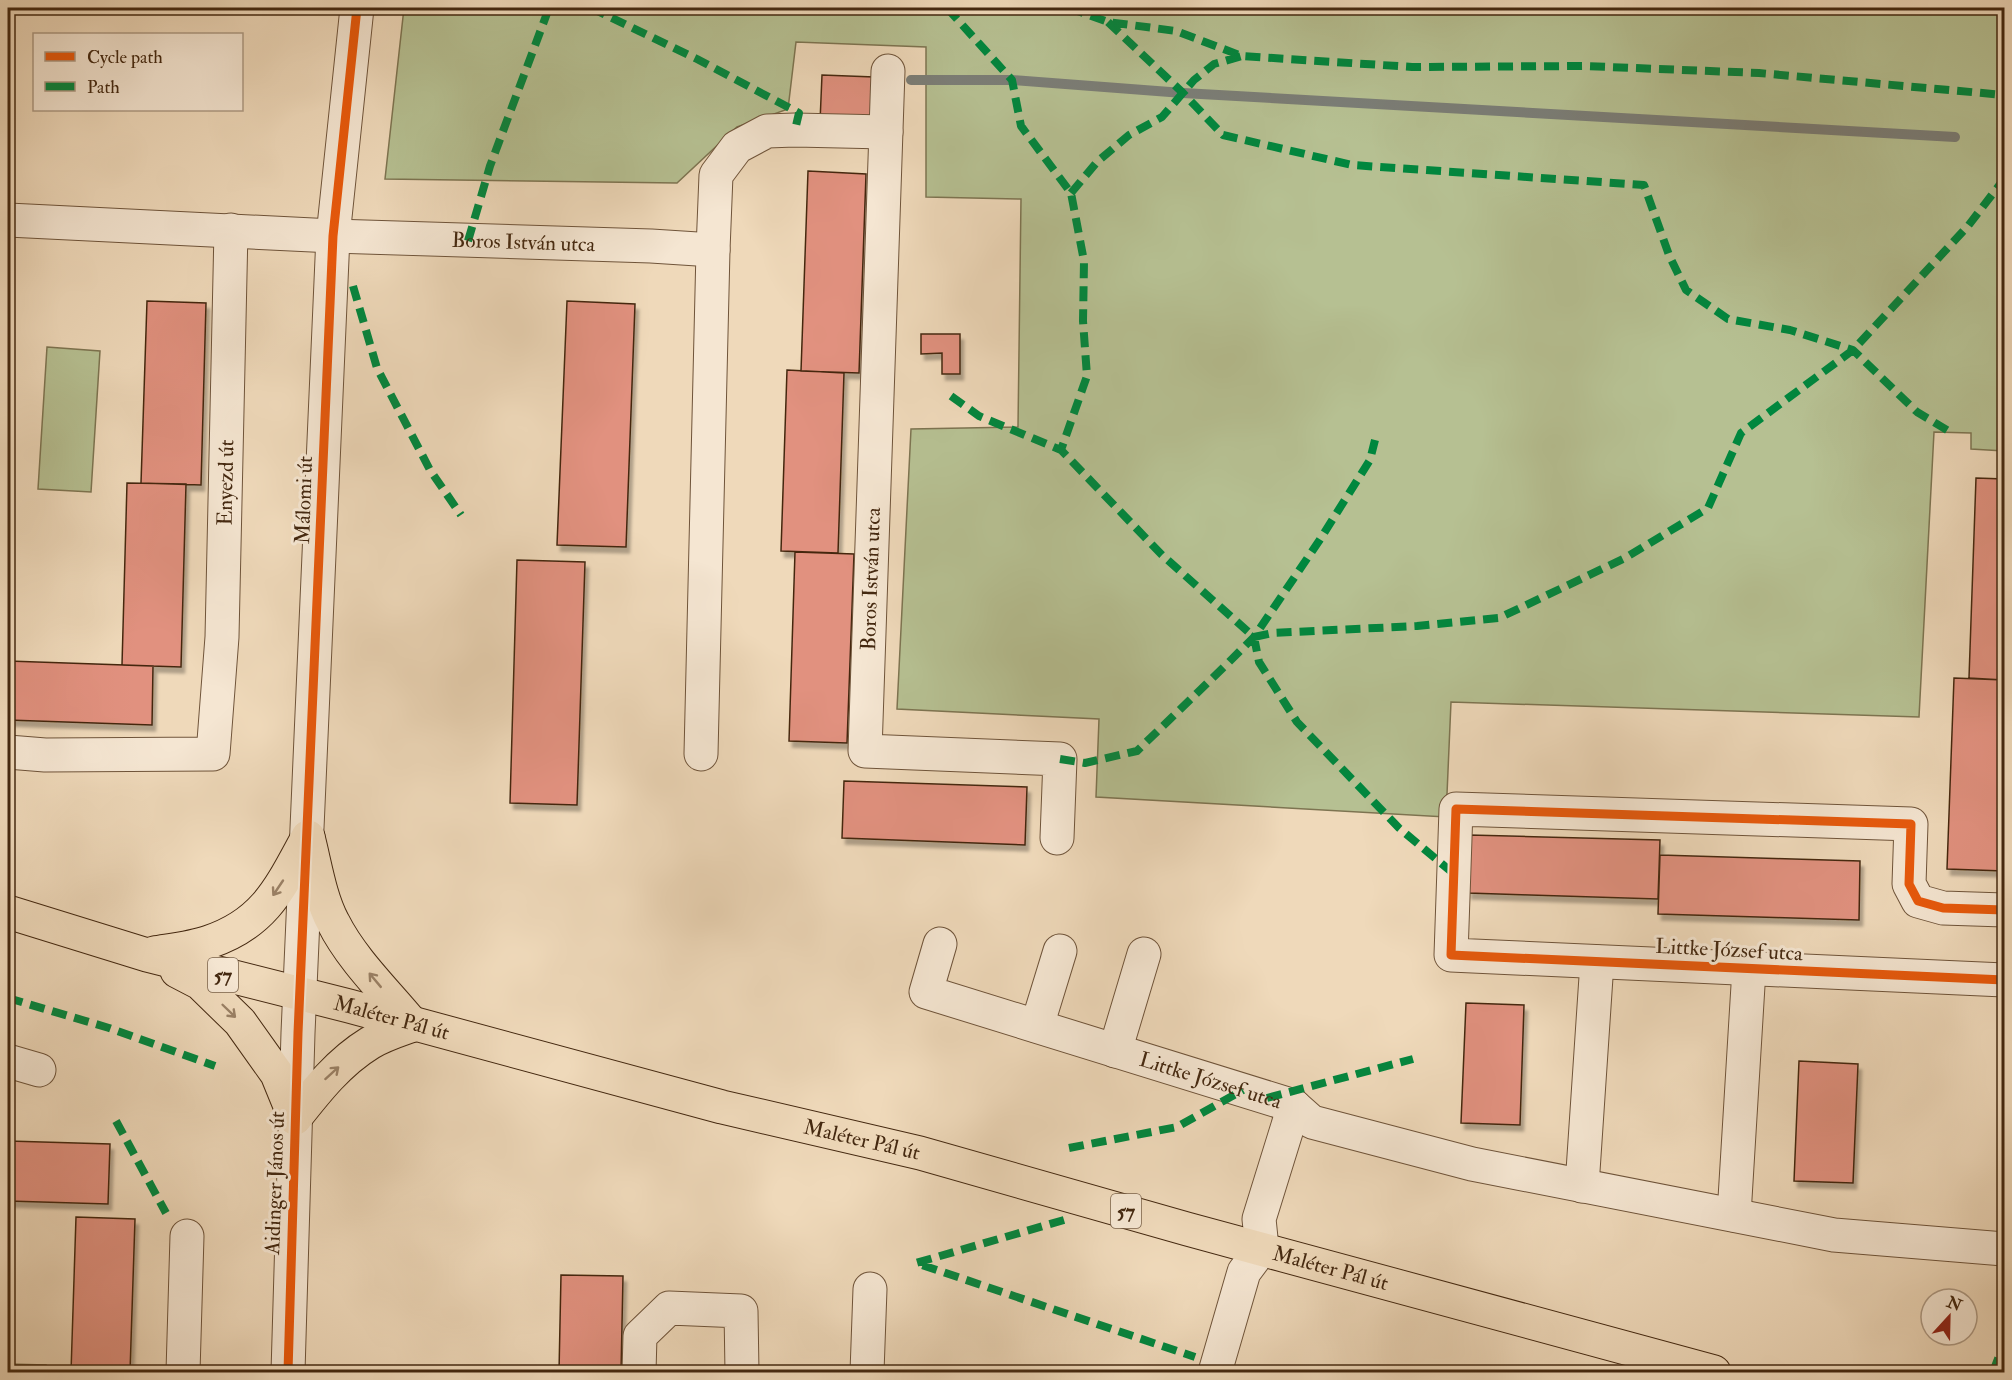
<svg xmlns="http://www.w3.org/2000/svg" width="2012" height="1380" font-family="'IM FELL Double Pica',serif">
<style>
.green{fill:#b6c092;stroke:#7d7451;stroke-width:1.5}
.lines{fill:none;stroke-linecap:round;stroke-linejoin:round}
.stream{stroke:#7b7e77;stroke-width:10}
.building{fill:#e1917f;stroke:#442810;stroke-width:1.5;filter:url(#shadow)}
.minor-casing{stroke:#6f543a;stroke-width:35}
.tertiary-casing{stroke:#6f543a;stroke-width:35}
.primary-casing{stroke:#442810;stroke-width:35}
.minor{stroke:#f5e6d2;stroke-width:33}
.tertiary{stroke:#f5e6d2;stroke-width:33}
.primary{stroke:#efd9ba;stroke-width:33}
.quiet{stroke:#00873e;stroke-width:8;stroke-dasharray:15 8;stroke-linecap:butt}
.cycleway-casing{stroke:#f5e6d2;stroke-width:13}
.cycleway{stroke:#e8590c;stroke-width:9}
.oneway{stroke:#9a8065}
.labels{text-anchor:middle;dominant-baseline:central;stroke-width:6;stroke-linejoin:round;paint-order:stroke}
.shield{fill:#f5e6d2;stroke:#79614a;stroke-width:1.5}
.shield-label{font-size:20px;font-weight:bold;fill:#442810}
.street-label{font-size:21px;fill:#442810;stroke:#f5e6d2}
</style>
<defs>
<filter id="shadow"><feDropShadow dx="3.5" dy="6" stdDeviation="1.5" flood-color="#0004"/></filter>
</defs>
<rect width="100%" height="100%" fill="#efd9ba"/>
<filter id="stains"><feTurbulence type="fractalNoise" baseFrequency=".00333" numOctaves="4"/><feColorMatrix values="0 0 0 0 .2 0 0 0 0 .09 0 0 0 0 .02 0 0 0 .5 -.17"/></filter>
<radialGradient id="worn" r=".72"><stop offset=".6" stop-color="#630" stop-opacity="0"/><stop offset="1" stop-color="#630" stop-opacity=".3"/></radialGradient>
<path class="green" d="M 404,8 L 2004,8 L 2004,451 L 1971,449 L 1971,433 L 1934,432 L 1919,717 L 1451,702 L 1446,817 L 1096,797 L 1099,719 L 897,709 L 911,429 L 1018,427 L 1021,199 L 926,197 L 926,47 L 796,42 L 788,109 L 737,127 L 677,183 L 385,179 Z
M 47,347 L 100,351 L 91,492 L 38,489 Z
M 8,1364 L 46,1365 L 46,1372 L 8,1372 Z"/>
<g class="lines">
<path class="stream" d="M 911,80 L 1012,80 L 1183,93 L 1955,137"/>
</g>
<path class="building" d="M 822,75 L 874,77 L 872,124 L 820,122 Z
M 808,171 L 866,174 L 859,373 L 801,371 Z
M 147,301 L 206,303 L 201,485 L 141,483 Z
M 567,301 L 635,304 L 626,547 L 557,545 Z
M 921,334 L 960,334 L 960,374 L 942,374 L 942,353 L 921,354 Z
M 787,370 L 844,373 L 838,553 L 781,551 Z
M 1976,478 L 2004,479 L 2004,680 L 1969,678 Z
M 127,483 L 186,484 L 181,667 L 122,665 Z
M 795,552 L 854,554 L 847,743 L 789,741 Z
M 517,560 L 585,562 L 577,805 L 510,803 Z
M 8,661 L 153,666 L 152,725 L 8,720 Z
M 1954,678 L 2004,680 L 2004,871 L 1947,869 Z
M 844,781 L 1027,787 L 1025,845 L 842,838 Z
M 1469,835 L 1660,840 L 1658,899 L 1468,893 Z
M 1660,855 L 1860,861 L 1859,920 L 1658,914 Z
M 1466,1003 L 1524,1005 L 1520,1125 L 1461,1123 Z
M 1799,1061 L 1858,1064 L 1853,1183 L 1794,1181 Z
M 8,1141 L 110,1144 L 108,1204 L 8,1201 Z
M 76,1217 L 135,1219 L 130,1372 L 71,1372 Z
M 561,1275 L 623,1276 L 621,1372 L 559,1372 Z"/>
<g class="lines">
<defs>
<g id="minor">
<path d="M 888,71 L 865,751 L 1060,759 L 1057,838"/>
<path id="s1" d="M 8,220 L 333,236 L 651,246 L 713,250 L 701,754"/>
<path d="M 713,250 L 716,175 L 737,147 L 767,131 L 795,130 L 886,132"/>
<path id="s2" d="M 8,752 L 45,755 L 213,754 L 222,637 L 231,230"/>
<path d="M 2004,910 L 1943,908 L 1918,901 L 1909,884 L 1911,824 L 1456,809 L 1451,955 L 2004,980"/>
<path id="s3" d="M 940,944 L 926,992 L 1294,1106 L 1312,1122 L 1472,1164 L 1834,1235 L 2004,1249"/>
<path d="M 1037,1026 L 1060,951"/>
<path d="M 1115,1051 L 1144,954"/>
<path d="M 8,1061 L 39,1070"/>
<path d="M 1582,1186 L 1597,962"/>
<path d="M 1734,1215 L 1749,969"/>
<path d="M 183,1372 L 187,1236"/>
<path d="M 639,1372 L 640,1336 L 669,1308 L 741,1311 L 742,1372"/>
<path d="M 867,1372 L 870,1289"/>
<path d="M 1215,1372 L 1244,1272 L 1262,1248 L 1259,1219 L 1294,1106"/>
</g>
<path id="tertiary" d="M 288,1372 L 298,1033 L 333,236 L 357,8"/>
<g id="primary">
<path d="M 308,837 C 315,864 320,898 333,922 C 352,960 386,992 413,1025"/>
<path id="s4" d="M 8,912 L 147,955 L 349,1006 L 722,1107 L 920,1153 L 1187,1229 L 1714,1372"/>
<path d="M 154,953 C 172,950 192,948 209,942 C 266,923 281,886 308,837"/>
<path d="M 177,971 L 200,983 L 240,1022 L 277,1074 L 295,1118"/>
<path d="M 295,1118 C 317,1090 339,1062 370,1043 C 383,1035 399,1030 413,1025"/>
</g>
</defs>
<use href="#minor" class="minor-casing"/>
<use href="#tertiary" class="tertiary-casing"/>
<use href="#primary" class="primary-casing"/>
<use href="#minor" class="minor"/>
<use href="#tertiary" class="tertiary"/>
<use href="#primary" class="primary"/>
<path class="quiet" d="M 591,8 L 697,59 L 799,113 L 795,130
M 947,8 L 1012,80 L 1021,126 L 1071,193 L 1084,261 L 1083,321 L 1087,376 L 1061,450 L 1162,555 L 1254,637 L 1259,662 L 1297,722 L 1399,828 L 1454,874
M 1069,8 L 1108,22 L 1176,31 L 1242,56 L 1412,67 L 1584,66 L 1759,73 L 2004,95
M 1108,22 L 1183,93 L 1223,135 L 1352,165 L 1644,185 L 1669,255 L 1686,290 L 1728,319 L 1790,330 L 1853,350 L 1917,412 L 1952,433
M 1071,193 L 1097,162 L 1129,135 L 1162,117 L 1194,80 L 1214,64 L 1242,56
M 468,241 L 490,166 L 549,8
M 353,286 L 377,368 L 430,470 L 461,515
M 951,396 L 979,416 L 1061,450
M 1254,637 L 1273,633 L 1417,626 L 1499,618 L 1625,558 L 1708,508 L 1741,433 L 1853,350 L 1968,226 L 2004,179
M 1060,759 L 1085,763 L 1137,751 L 1227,664 L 1254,637 L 1319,541 L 1370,460 L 1375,440
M 8,998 L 109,1028 L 215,1066
M 1267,1098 L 1413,1059
M 116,1121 L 166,1213
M 1069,1148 L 1177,1127 L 1243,1090
M 1064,1220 L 916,1263 L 1195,1357
M 2004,1249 L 2004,1250
M 1993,1372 L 2004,1343"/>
<defs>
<path id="cycleway" d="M 2004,910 L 1943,908 L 1918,901 L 1909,884 L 1911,824 L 1456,809 L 1451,955 L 2004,980
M 288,1372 L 298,1033 L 333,236 L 357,8"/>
</defs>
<use href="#cycleway" class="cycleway-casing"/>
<use href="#cycleway" class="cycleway"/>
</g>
<defs><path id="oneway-shaft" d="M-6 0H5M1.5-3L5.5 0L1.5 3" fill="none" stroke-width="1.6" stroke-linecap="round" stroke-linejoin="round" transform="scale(1.5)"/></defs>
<g class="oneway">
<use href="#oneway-shaft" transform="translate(278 888) rotate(124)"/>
<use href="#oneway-shaft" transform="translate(375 980) rotate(-130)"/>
<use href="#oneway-shaft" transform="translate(229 1011) rotate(44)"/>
<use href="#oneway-shaft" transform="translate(332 1073) rotate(-42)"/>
</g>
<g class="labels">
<g class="shield">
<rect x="208" y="958" width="30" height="34" rx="4.5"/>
<rect x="1111" y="1194" width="30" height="34" rx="4.5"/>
</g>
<g class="shield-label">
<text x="223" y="975">57</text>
<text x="1126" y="1211">57</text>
</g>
<g class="street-label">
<text stroke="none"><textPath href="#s1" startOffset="516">Boros István utca</textPath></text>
<text stroke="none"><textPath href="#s2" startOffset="477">Enyezd út</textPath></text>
<text transform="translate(304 500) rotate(-88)">Málomi út</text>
<text transform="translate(871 579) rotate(-88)">Boros István utca</text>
<text transform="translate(1729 950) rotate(3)">Littke József utca</text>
<text stroke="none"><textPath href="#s4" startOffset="398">Maléter Pál út</textPath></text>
<text stroke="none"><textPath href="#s3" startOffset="348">Littke József utca</textPath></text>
<text stroke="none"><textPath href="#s4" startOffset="884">Maléter Pál út</textPath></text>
<text transform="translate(275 1183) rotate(-88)">Aidinger János út</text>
<text stroke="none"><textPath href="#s4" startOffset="1370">Maléter Pál út</textPath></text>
</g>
</g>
<rect width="2012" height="1380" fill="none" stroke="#efd9ba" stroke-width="30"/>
<rect x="9" y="9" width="1994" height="1362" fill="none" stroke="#442810" stroke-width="3"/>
<rect x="15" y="15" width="1982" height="1350" fill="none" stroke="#442810" stroke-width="1.5"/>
<rect x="33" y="33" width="210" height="78" fill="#f5e6d2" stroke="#ae9a84" stroke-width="1.5"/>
<rect x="45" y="52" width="30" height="9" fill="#e8590c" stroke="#ae9a84" stroke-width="1.5"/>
<text x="87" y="63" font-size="18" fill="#442810">Cycle path</text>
<rect x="45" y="82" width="30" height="9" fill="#00873e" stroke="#ae9a84" stroke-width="1.5"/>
<text x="87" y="93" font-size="18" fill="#442810">Path</text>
<g transform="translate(1949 1317) rotate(22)"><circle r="28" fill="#f5e6d2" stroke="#ae9a84" stroke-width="1.5"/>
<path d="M0-4.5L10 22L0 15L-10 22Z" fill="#8f2418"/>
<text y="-9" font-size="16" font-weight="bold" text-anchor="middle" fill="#442810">N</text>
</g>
<rect width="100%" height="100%" filter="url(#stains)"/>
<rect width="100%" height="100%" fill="url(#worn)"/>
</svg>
